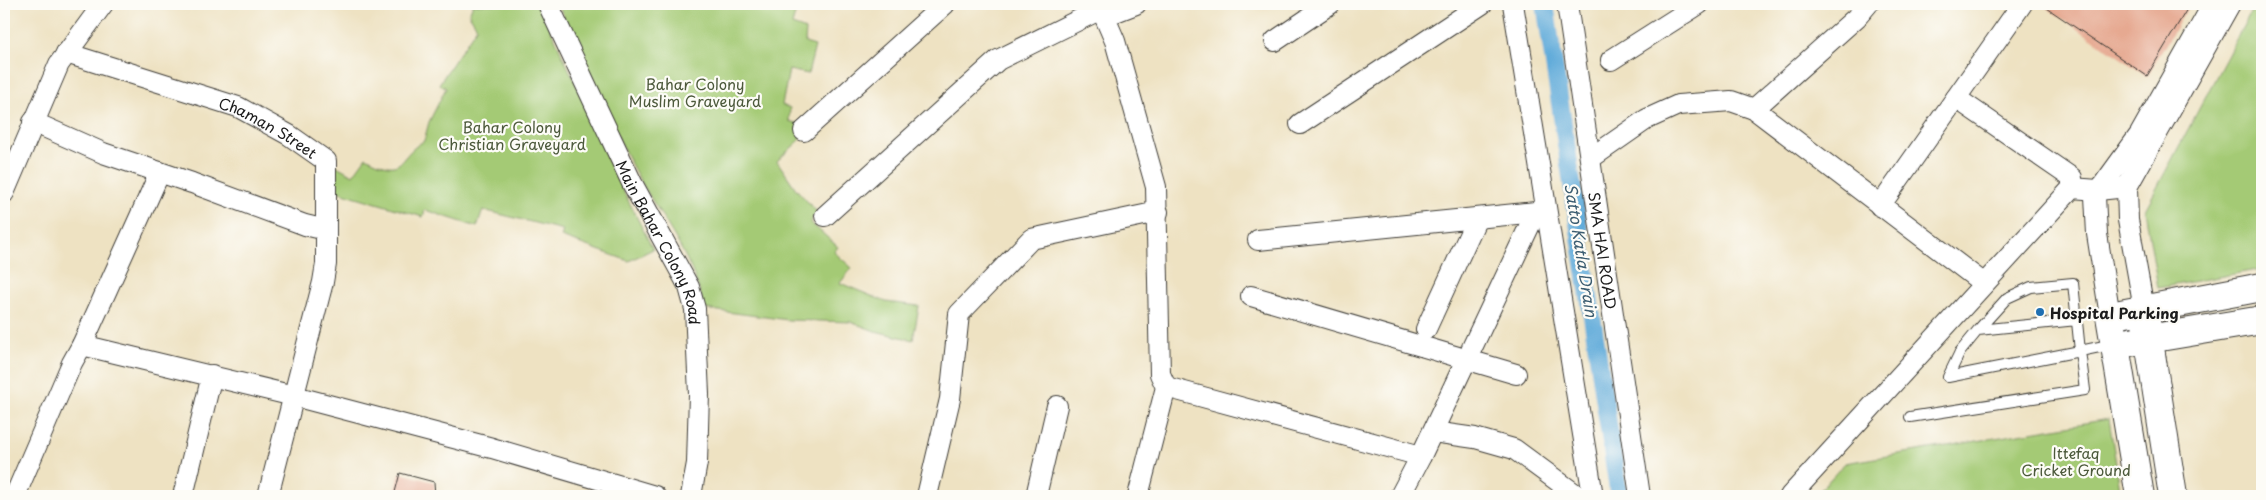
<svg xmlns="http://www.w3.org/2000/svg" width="2266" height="500" font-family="'Playpen Sans',sans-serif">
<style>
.green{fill:#a4ca74;stroke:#607348}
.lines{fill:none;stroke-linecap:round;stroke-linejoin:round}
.canal{stroke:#62acda;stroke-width:18}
.building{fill:#e6a991}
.lane-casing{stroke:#3c3a35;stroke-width:12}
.street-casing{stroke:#3c3a35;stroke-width:22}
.secondary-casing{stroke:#3c3a35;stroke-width:30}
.lane{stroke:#fff;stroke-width:10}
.street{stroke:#fff;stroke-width:20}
.secondary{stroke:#fff;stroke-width:28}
.poi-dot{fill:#1f6fb2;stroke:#fdfcf7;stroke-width:2}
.labels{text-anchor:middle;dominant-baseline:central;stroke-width:4.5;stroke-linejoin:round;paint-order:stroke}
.park-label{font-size:15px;fill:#4c593b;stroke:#fdfcf7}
.street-label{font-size:15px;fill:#1c1c1c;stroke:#fdfcf7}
.poi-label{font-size:15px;font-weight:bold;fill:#1c1c1c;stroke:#fdfcf7;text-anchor:start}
.water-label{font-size:16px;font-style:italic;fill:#3c5d71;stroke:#fdfcf7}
</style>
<rect width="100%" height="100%" fill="#fdfcf7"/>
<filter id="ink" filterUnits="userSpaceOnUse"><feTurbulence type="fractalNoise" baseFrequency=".02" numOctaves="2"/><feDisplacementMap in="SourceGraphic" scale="10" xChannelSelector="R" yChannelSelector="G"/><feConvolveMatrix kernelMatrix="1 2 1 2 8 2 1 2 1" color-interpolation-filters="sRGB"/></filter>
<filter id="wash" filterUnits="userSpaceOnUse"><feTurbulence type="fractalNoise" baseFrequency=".0096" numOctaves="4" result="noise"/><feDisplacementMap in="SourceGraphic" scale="20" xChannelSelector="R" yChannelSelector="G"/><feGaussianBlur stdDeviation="1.12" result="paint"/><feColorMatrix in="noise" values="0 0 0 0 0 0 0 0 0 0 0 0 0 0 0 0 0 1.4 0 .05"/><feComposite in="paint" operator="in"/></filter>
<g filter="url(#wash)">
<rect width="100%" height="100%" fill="#eee2c2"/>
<path class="green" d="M 473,4 L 539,4 L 593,121 L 608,161 L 653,249 L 629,261 L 561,237 L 563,230 L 483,210 L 477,227 L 425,210 L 423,217 L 333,190 L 335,165 L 353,175 L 366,157 C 407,179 395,157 424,141 L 429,122 L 446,88 L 439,84 L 477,27 L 469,14 Z
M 558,4 L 798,4 L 792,25 L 806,30 L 805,43 L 815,46 L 808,74 L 789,70 L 782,105 L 790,108 L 789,121 L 799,124 L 800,140 L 777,161 L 796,189 L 817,212 L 810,222 L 838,247 L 834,252 L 852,268 L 840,283 L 886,302 L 919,306 L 913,340 L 875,331 L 851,322 L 788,320 L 704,309 C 693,253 655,211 629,160 C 604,109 582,56 558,4 Z
M 2255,4 L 2262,4 L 2262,269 L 2158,288 L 2145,210 Z
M 2109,419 L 2121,496 L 1815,496 L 1845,463 Z"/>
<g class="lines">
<path class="canal" d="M 1545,4 L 1619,496"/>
</g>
<g id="blocks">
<path class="building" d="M 2041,4 L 2190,4 L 2147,76 Z
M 400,473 L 434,482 L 435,496 L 394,496 Z"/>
</g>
</g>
<g filter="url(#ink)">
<use href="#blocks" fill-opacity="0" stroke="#3c3a35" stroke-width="1"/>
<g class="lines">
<defs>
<path id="lane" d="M 2077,320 L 1978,330 L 2007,298 L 2031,287 L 2073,283 L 2080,351 L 2114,344
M 1948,377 L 1960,352 L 1978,330
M 1910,417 L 2085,390 L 2080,351 L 1948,377"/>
<g id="street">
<path id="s1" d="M 548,4 L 632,183 L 689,287 L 695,309 L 699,394 L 697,463 L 691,496"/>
<path d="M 1099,4 L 1115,41 L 1156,187 L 1160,374 L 1166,387 L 1138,496"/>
<path d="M 1513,4 L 1593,496"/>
<path id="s2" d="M 1567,4 L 1640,496"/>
<path d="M 1105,16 L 1136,4"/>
<path d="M 1275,41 L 1330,4"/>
<path id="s3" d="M 66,53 L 238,107 L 289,135 L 326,161 L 326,264 L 323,282 L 268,496"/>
<path d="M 1611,60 L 1699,4"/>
<path d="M 1956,98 L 2072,178 L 2072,188"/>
<path d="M 1754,109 L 1983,283"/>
<path d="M 33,122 L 103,153 L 192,183 L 305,225 L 326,230"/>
<path d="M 1300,124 L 1482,4"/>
<path d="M 804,131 L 945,4"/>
<path d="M 1591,158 L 1647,119 L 1678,105 L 1731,101 L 1754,109 L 1857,17 L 1868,4"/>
<path d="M 4,193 L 59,64 L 103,4"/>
<path d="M 1880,206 L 2022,4"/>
<path d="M 825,216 L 998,60 L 1101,9"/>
<path d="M 1258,240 L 1536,212 L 1545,208"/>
<path d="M 1251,296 L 1516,374"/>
<path d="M 2144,309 L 2128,220 L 2127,187 L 2230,4"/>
<path d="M 2110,316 L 2097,234 L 2095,196 L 2140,134 L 2213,4"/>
<path d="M 1426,329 L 1477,218"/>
<path d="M 82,345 L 294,396 L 492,448 L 655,496"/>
<path d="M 1166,387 L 1421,456"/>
<path d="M 1433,432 L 1475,438 L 1514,449 L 1578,496"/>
<path d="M 15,496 L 72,363 L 82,345 L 160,172"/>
<path d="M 183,496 L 212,375"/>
<path d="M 927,496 L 950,399 L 959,314 L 1031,239 L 1158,212"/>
<path d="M 1036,496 L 1057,406"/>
<path d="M 1400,496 L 1421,456 L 1536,212"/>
<path d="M 1790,496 L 2072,188 L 2098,190 L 2127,187"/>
</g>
<path id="secondary" d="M 2144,309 L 2173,496
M 2130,342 L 2262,320
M 2140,496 L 2110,316 L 2262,287"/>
</defs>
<use href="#lane" class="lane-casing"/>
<use href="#street" class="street-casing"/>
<use href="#secondary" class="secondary-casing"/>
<use href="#lane" class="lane"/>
<use href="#street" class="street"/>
<use href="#secondary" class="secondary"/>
</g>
</g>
<circle class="poi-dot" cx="2040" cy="312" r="5"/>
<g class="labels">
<g class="park-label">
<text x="695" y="83">Bahar Colony<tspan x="695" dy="17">Muslim Graveyard</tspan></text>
<text x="512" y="126">Bahar Colony<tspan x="512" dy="17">Christian Graveyard</tspan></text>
<text x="2076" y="452">Ittefaq<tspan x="2076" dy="17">Cricket Ground</tspan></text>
</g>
<g class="street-label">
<text stroke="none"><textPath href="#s3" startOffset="216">Chaman Street</textPath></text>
<text stroke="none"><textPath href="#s1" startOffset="264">Main Bahar Colony Road</textPath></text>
<text stroke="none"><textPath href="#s2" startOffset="249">SMA HAI ROAD</textPath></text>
</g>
<g class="poi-label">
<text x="2050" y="312">Hospital Parking</text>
</g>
<g class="water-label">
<text transform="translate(1582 250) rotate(81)">Satto Katla Drain</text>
</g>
</g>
<rect width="2266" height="500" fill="none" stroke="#fdfcf7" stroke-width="20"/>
</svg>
